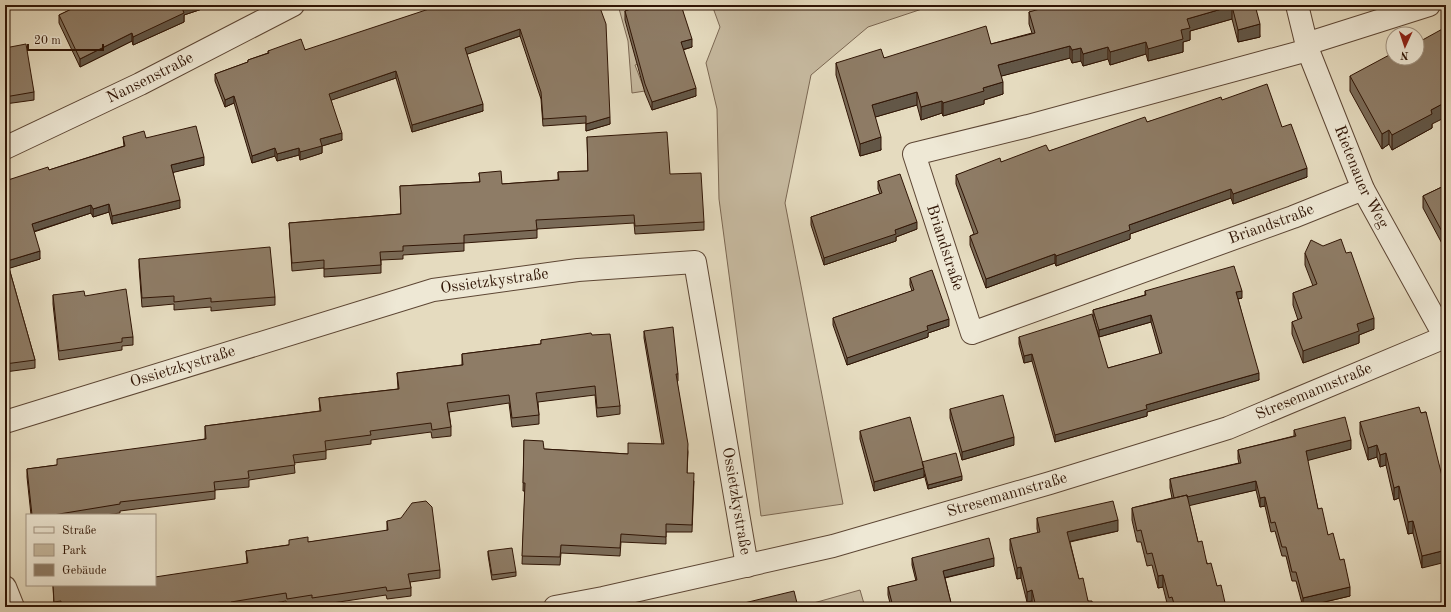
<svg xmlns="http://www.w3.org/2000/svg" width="1451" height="612" font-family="'Old Standard TT',serif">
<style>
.green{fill:#c6b99f;stroke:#7b6752}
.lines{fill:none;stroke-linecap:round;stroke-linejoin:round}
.minor-casing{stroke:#5d4634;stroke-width:24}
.minor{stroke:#eee8d5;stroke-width:22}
.wall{fill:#7a6b58;stroke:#301505}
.shaded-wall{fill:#635747;stroke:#301505}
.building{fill:#8e7c66;stroke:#301505}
.labels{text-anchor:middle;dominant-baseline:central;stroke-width:3;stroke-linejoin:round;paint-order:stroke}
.street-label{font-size:16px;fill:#301505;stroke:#eee8d5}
</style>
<rect width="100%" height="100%" fill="#e5dbbf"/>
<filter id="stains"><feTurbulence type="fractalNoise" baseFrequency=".005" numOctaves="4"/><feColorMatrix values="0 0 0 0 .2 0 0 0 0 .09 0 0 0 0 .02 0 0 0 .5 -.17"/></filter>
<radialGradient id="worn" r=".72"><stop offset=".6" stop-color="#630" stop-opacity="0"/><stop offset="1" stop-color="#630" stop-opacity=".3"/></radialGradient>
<path class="green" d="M 618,5 L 637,5 L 640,15 L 648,62 L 635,65 L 645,91 L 632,93 L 628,41 Z
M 712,5 L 934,5 L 868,27 L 811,75 L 785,203 L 843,504 L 761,516 L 719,199 L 717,109 L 706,63 L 720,27 Z
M 860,590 L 865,607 L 811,607 L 810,604 Z"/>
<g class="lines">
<defs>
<g id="minor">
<path id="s1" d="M 1297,5 L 1308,50 L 1363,189 L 1446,339"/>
<path d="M 1306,44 L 1429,5"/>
<path id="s2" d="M 1308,50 L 1028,126 L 914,154 L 972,333 L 1293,217 L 1363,189"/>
<path id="s3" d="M 5,148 L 140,84 L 293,5"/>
<path id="s4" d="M 5,422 L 433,290 L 578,270 L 695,262 L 747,566"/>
<path d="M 5,587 L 13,607"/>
<path id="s5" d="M 555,607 L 603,598 L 833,546 L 1050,483 L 1228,428 L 1445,337"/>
</g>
</defs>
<use href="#minor" class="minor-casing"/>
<use href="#minor" class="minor"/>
</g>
<path class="wall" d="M 80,5 L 214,5 L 184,15 L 184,22 L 133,45 L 132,41 L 80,67 L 59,23 L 59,15 Z
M 599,5 L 610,124 L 586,131 L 586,123 L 543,126 L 541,99 L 520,36 L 467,54 L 483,111 L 412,132 L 396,78 L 331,100 L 342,140 L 322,146 L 322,153 L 300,160 L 299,155 L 277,161 L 275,156 L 252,163 L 234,103 L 225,107 L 215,81 L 215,74 L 248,62 L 248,60 L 268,53 L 268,51 L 305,50 Z
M 637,5 L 681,5 L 692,47 L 683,50 L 696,96 L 652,110 L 645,93 L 625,20 L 625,11 L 638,7 Z
M 1255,5 L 1260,37 L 1238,42 L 1232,19 L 1190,31 L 1190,40 L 1183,42 L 1183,52 L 1148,61 L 1146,54 L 1110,65 L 1108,59 L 1083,66 L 1081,61 L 1072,63 L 1070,58 L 1001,76 L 1003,94 L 984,100 L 984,104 L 943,116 L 942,113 L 921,120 L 917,105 L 875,117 L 881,150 L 860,156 L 836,75 L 836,63 L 884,58 L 991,44 L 1032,33 L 1029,24 L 1029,12 Z
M 5,48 L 34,92 L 34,100 L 5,104 Z
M 1350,76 L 1432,124 L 1432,128 L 1392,150 L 1389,144 L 1382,149 L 1350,91 Z
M 1222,100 L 1282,127 L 1307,177 L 1233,204 L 1231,198 L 1130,234 L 1130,239 L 1056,266 L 1055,263 L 986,288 L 970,245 L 970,236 L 974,234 L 956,184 L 956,175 L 1001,162 L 1049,151 Z
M 123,137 L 146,138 L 204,165 L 173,172 L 180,208 L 112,224 L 109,212 L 93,217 L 91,213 L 34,232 L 40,259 L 9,268 L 35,360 L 35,368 L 5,372 L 5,181 L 49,170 L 124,146 Z
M 587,137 L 670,174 L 704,222 L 704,230 L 635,234 L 634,223 L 537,229 L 537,238 L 464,243 L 464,251 L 403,255 L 403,259 L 381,260 L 381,273 L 324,277 L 324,268 L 292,271 L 289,223 L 401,214 L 400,186 L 480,182 L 479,173 L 502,184 L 558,180 L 558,172 L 588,171 Z
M 878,181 L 917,229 L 896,237 L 896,241 L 824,265 L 811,225 L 811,217 L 880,194 L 878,189 Z
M 1446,185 L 1446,251 L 1423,208 L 1423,196 Z
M 1305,253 L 1374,329 L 1359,335 L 1359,343 L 1303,363 L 1292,334 L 1292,322 L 1298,320 L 1293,305 L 1293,293 L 1313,286 L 1305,265 Z
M 139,259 L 275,297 L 275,305 L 211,311 L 211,307 L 174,310 L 174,304 L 142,307 L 139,267 Z
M 910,278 L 949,326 L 928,333 L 928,337 L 847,365 L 833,325 L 833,318 L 912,291 L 910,285 Z
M 1145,291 L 1242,298 L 1238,299 L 1259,380 L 1147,412 L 1147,416 L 1055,442 L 1032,361 L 1024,363 L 1019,344 L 1019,337 L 1108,368 L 1160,354 L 1151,322 L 1099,337 L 1093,317 L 1093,310 L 1145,295 Z
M 53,295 L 85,296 L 133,337 L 133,345 L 122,346 L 122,350 L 59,360 L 53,304 Z
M 644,331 L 678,374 L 678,381 L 677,382 L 688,452 L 687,473 L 694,481 L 692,532 L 666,532 L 666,544 L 621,542 L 620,556 L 561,553 L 560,565 L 522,564 L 525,491 L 523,491 L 524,440 L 544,449 L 628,454 L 662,444 L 644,338 Z
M 592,335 L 620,406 L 620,414 L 597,417 L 595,395 L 538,402 L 539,415 L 539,424 L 512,427 L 509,403 L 449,412 L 451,427 L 451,436 L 432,438 L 431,432 L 371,440 L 371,444 L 326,450 L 326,459 L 294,463 L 295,473 L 249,480 L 249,487 L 215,490 L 215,499 L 120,511 L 120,513 L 105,515 L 31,515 L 27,477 L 27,469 L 57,465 L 205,439 L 205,426 L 320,411 L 319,398 L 398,389 L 397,373 L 462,365 L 462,354 L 541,344 L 541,340 Z
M 950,409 L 1014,445 L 962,460 L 950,418 Z
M 1426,412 L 1422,568 L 1413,533 L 1408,534 L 1399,498 L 1394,500 L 1386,465 L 1380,467 L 1377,457 L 1368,460 L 1360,434 L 1360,422 Z
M 1294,430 L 1351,449 L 1307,460 L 1318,509 L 1328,535 L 1350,596 L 1303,607 L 1296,581 L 1292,581 L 1286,556 L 1282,556 L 1275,531 L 1271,532 L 1265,506 L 1260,507 L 1256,490 L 1189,505 L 1198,542 L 1217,586 L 1226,607 L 1168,607 L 1163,587 L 1158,588 L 1152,565 L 1147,566 L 1141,542 L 1137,542 L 1132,520 L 1132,508 L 1172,498 L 1170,488 L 1170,479 L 1239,463 L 1238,459 L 1238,450 L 1294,436 Z
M 860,431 L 922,462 L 962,480 L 928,489 L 924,474 L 924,477 L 874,491 L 860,439 Z
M 1037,518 L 1118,531 L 1070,542 L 1079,579 L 1088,601 L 1093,607 L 1034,607 L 1032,601 L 1027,602 L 1021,578 L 1017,579 L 1010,550 L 1010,539 L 1038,533 L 1037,529 Z
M 387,521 L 440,570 L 440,578 L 410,582 L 411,588 L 411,596 L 387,599 L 386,595 L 312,606 L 312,603 L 287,607 L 286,601 L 251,607 L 54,607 L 53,585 L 155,585 L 247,563 L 246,551 L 387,531 Z
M 488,551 L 516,572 L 516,576 L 492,580 L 488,555 Z
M 912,558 L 994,566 L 945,578 L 952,607 L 891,607 L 888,595 L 888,587 L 916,581 L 912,565 Z"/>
<path class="shaded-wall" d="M 190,5 L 214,5 L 184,15 L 184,22 L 133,45 L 133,37 L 182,8 Z
M 1232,6 L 1232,19 L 1190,31 L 1190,40 L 1183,42 L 1183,52 L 1148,61 L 1148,49 L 1187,19 Z
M 1260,24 L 1260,37 L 1238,42 L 1238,30 Z
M 520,29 L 520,36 L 465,55 L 465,48 Z
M 132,33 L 132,41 L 80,67 L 80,59 Z
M 692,39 L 692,47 L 681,50 L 681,42 Z
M 1146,42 L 1146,54 L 1110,65 L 1110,52 Z
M 1070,46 L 1070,58 L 998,77 L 998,65 Z
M 1108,47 L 1108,59 L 1083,66 L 1083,54 Z
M 1081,48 L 1081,61 L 1072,63 L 1072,50 Z
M 396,71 L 396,78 L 329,101 L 329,94 Z
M 1003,82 L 1003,94 L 984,100 L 984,104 L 943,116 L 943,103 L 983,88 Z
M 696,88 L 696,96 L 652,110 L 652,102 Z
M 917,92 L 917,105 L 872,118 L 872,105 Z
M 234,96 L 234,103 L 225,107 L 225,100 Z
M 942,101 L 942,113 L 921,120 L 921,107 Z
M 1446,102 L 1446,117 L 1432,124 L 1432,128 L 1392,150 L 1392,135 L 1431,110 Z
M 483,104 L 483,111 L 412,132 L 412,125 Z
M 610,117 L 610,124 L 586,131 L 586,124 Z
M 1389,130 L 1389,144 L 1382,149 L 1382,134 Z
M 342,133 L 342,140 L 322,146 L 322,153 L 300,160 L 300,152 L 320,139 Z
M 881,137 L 881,150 L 860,156 L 860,144 Z
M 275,148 L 275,156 L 252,163 L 252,156 Z
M 299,148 L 299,155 L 277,161 L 277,154 Z
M 204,157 L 204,165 L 171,173 L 171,165 Z
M 1307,168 L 1307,177 L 1233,204 L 1233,194 Z
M 1231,189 L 1231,198 L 1130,234 L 1130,239 L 1056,266 L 1056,256 L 1129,225 Z
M 180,200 L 180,208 L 112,224 L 112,216 Z
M 109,204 L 109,212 L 93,217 L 93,209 Z
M 91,205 L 91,213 L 32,232 L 32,224 Z
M 917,222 L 917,229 L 896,237 L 896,241 L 824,265 L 824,258 L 895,230 Z
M 40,251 L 40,259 L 7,269 L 7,261 Z
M 1055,254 L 1055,263 L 986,288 L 986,279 Z
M 1242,291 L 1242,298 L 1236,299 L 1236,292 Z
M 1151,315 L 1151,322 L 1099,337 L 1099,330 Z
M 1374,318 L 1374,329 L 1359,335 L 1359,343 L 1303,363 L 1303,351 L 1357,324 Z
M 949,319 L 949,326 L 928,333 L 928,337 L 847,365 L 847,358 L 927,326 Z
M 1032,354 L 1032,361 L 1024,363 L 1024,356 Z
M 1259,373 L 1259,380 L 1147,412 L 1147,416 L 1055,442 L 1055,435 L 1146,405 Z
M 1014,437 L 1014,445 L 962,460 L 962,452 Z
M 1351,440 L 1351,449 L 1306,461 L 1306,451 Z
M 1377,445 L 1377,457 L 1368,460 L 1368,448 Z
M 1386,453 L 1386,465 L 1380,467 L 1380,455 Z
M 924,468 L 924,477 L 874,491 L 874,482 Z
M 962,476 L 962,480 L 928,489 L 928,485 Z
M 1256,481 L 1256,490 L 1175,509 L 1175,499 Z
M 1399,486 L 1399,498 L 1394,500 L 1394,488 Z
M 1265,497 L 1265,506 L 1260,507 L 1260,498 Z
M 1118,520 L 1118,531 L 1067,542 L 1067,532 Z
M 1413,521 L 1413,533 L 1408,534 L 1408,522 Z
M 1446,550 L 1446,562 L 1422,568 L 1422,556 Z
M 994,558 L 994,566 L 943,578 L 943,571 Z
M 1021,567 L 1021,578 L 1017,579 L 1017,568 Z
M 1163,575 L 1163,587 L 1158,588 L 1158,576 Z
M 1350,587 L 1350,596 L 1303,607 L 1303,598 Z
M 1032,590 L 1032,601 L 1027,602 L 1027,592 Z"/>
<path class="building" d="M 80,5 L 190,5 L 182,8 L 184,13 L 133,37 L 132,33 L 80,59 L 59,15 Z
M 441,5 L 599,5 L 606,24 L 610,117 L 586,124 L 586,116 L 543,119 L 541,92 L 520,29 L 465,48 L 483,104 L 412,125 L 396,71 L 329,94 L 342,133 L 320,139 L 322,146 L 300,152 L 299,148 L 277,154 L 275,148 L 252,156 L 234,96 L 225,100 L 215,74 L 248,62 L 248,60 L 269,53 L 268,51 L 301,39 L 305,50 Z
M 640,5 L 681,5 L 692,39 L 681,42 L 696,88 L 652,102 L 645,84 L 625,11 L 640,6 Z
M 1054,5 L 1255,5 L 1260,24 L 1238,30 L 1232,6 L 1187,19 L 1190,28 L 1181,30 L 1183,39 L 1148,49 L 1146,42 L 1110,52 L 1108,47 L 1083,54 L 1081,48 L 1072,50 L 1070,46 L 998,65 L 1003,82 L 983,88 L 984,91 L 943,103 L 942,101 L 921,107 L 917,92 L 872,105 L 881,137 L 860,144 L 836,63 L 881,49 L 884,58 L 986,26 L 991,44 L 1035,33 L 1029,12 Z
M 1446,27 L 1446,102 L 1431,110 L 1432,114 L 1392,135 L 1389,130 L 1382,134 L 1350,76 L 1393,53 L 1393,58 L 1417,58 L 1417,43 Z
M 26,44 L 34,92 L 5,97 L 5,48 Z
M 1267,84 L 1282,127 L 1291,124 L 1307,168 L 1233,194 L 1231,189 L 1129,225 L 1130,230 L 1056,256 L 1055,254 L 986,279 L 970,236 L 978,233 L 956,175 L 1000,158 L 1001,162 L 1046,145 L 1049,151 L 1145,117 L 1147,122 L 1221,97 L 1222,100 Z
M 196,126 L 204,157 L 171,165 L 180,200 L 112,216 L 109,204 L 93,209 L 91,205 L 32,224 L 40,251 L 7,261 L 35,360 L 5,364 L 5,181 L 48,167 L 49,170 L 125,146 L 123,137 L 144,131 L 146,138 Z
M 667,132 L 670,174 L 701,173 L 704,222 L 635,226 L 634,215 L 536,220 L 537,230 L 464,235 L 464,243 L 403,246 L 403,251 L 380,252 L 381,265 L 324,269 L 324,260 L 292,263 L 289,223 L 401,214 L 400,186 L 480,182 L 479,173 L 501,171 L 502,184 L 559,180 L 558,172 L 588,171 L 587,137 Z
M 900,174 L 917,222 L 895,230 L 896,234 L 824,258 L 811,217 L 882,193 L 878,181 Z
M 1446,185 L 1446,239 L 1423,196 Z
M 1341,239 L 1346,253 L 1351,252 L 1374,318 L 1357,324 L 1359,331 L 1303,351 L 1292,322 L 1302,318 L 1293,293 L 1317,284 L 1305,253 L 1311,240 L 1323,246 Z
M 270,247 L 275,297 L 211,302 L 211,298 L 174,302 L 174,296 L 142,298 L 139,259 Z
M 1234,266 L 1242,291 L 1236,292 L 1259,373 L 1146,405 L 1147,409 L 1055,435 L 1032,354 L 1024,356 L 1019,337 L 1092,314 L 1108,368 L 1162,353 L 1151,315 L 1099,330 L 1093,310 L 1146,295 L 1145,291 Z
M 932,270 L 949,319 L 927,326 L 928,330 L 847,358 L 833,318 L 914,290 L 910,278 Z
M 126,289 L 133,337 L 122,338 L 122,342 L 59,351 L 53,295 L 84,291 L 85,296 Z
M 673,327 L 678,374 L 676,374 L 688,444 L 687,473 L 694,473 L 692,525 L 666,524 L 666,537 L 621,534 L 620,548 L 561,545 L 560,557 L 522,556 L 525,483 L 523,483 L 524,440 L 543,441 L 544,449 L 628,454 L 628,443 L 664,444 L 644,331 Z
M 591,333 L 592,335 L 610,334 L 620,406 L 597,408 L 595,386 L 536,393 L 539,415 L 512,418 L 509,395 L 447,403 L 451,427 L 432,430 L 431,423 L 370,431 L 371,435 L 325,441 L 326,451 L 293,455 L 295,465 L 248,471 L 249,478 L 214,482 L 215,491 L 120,502 L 120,504 L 53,515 L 32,515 L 27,469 L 57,465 L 57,459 L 206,439 L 205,426 L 321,411 L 319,398 L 399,389 L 397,373 L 463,365 L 462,354 L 541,344 L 541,340 Z
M 1003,395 L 1014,437 L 962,452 L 950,409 Z
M 1419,407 L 1421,413 L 1426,412 L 1442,476 L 1446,475 L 1446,550 L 1422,556 L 1413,521 L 1408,522 L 1399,486 L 1394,488 L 1386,453 L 1380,455 L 1377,445 L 1368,448 L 1360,422 Z
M 910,417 L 924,468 L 874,482 L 860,431 Z
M 1345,417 L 1351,440 L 1306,451 L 1318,509 L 1322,508 L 1328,535 L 1333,533 L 1340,560 L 1344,559 L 1350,587 L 1303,598 L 1296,572 L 1292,572 L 1286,547 L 1282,547 L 1275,522 L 1271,523 L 1265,497 L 1260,498 L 1256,481 L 1187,497 L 1187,495 L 1174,498 L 1170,479 L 1241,463 L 1238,450 L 1296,436 L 1294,430 Z
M 956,453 L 962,476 L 928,485 L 922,462 Z
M 1187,495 L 1198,542 L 1202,541 L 1207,564 L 1211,563 L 1217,586 L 1221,585 L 1226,607 L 1175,607 L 1172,597 L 1169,598 L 1163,575 L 1158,576 L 1152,553 L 1147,554 L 1141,530 L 1137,531 L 1132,508 Z
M 426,501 L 432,507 L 440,570 L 408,574 L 411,588 L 387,591 L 386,587 L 312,598 L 312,595 L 287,599 L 286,593 L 231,602 L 232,607 L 61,607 L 61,601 L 54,602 L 53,585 L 155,585 L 155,577 L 248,563 L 246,551 L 289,545 L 289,540 L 308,537 L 308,542 L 388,530 L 387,521 L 401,518 L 412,503 Z
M 1113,501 L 1118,520 L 1067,532 L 1079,579 L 1083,578 L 1088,601 L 1092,601 L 1093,607 L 1036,607 L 1032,590 L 1027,592 L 1021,567 L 1017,568 L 1010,539 L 1040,532 L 1037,518 Z
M 989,538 L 994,558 L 943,571 L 952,607 L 893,607 L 888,587 L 917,580 L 912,558 Z
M 512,548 L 516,572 L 492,575 L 488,551 Z
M 794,591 L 798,607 L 740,607 L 740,604 Z"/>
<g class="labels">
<g class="street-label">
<text stroke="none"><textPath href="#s3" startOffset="161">Nansenstraße</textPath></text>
<text stroke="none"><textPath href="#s1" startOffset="184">Rietenauer Weg</textPath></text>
<text stroke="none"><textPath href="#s2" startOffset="914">Briandstraße</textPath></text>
<text stroke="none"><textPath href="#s2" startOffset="506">Briandstraße</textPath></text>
<text stroke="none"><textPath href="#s4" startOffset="510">Ossietzkystraße</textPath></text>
<text stroke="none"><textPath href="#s4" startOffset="186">Ossietzkystraße</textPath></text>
<text stroke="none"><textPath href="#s5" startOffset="790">Stresemannstraße</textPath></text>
<text stroke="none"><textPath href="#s5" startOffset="466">Stresemannstraße</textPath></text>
<text stroke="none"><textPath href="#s4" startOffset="954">Ossietzkystraße</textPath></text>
</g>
</g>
<rect width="1451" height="612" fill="none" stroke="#e5dbbf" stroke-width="20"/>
<rect x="6" y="6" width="1439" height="600" fill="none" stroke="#301505" stroke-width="2"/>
<rect x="10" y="10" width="1431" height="592" fill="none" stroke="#301505"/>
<rect x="26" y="514" width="130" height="72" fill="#eee8d5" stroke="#a29482"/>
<rect x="34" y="527" width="20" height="6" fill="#eee8d5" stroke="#a29482"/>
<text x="62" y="534" font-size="12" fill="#301505">Straße</text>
<rect x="34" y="544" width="20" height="12" fill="#c6b99f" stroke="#a29482"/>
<text x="62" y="554" font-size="12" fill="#301505">Park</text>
<rect x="34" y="564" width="20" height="12" fill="#8e7c66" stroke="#a29482"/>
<text x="62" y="574" font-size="12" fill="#301505">Gebäude</text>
<g transform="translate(1405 46) rotate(183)"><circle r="19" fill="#eee8d5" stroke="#a29482"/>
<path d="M0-3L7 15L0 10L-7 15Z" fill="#8f2418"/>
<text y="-6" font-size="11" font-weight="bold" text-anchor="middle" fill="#301505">N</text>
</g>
<path d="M28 44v6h75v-6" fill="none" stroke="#301505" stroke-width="2"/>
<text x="34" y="44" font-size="12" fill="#301505" stroke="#eee8d5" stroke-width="3" paint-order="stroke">20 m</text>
<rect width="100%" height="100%" filter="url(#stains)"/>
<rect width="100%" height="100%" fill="url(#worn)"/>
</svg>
